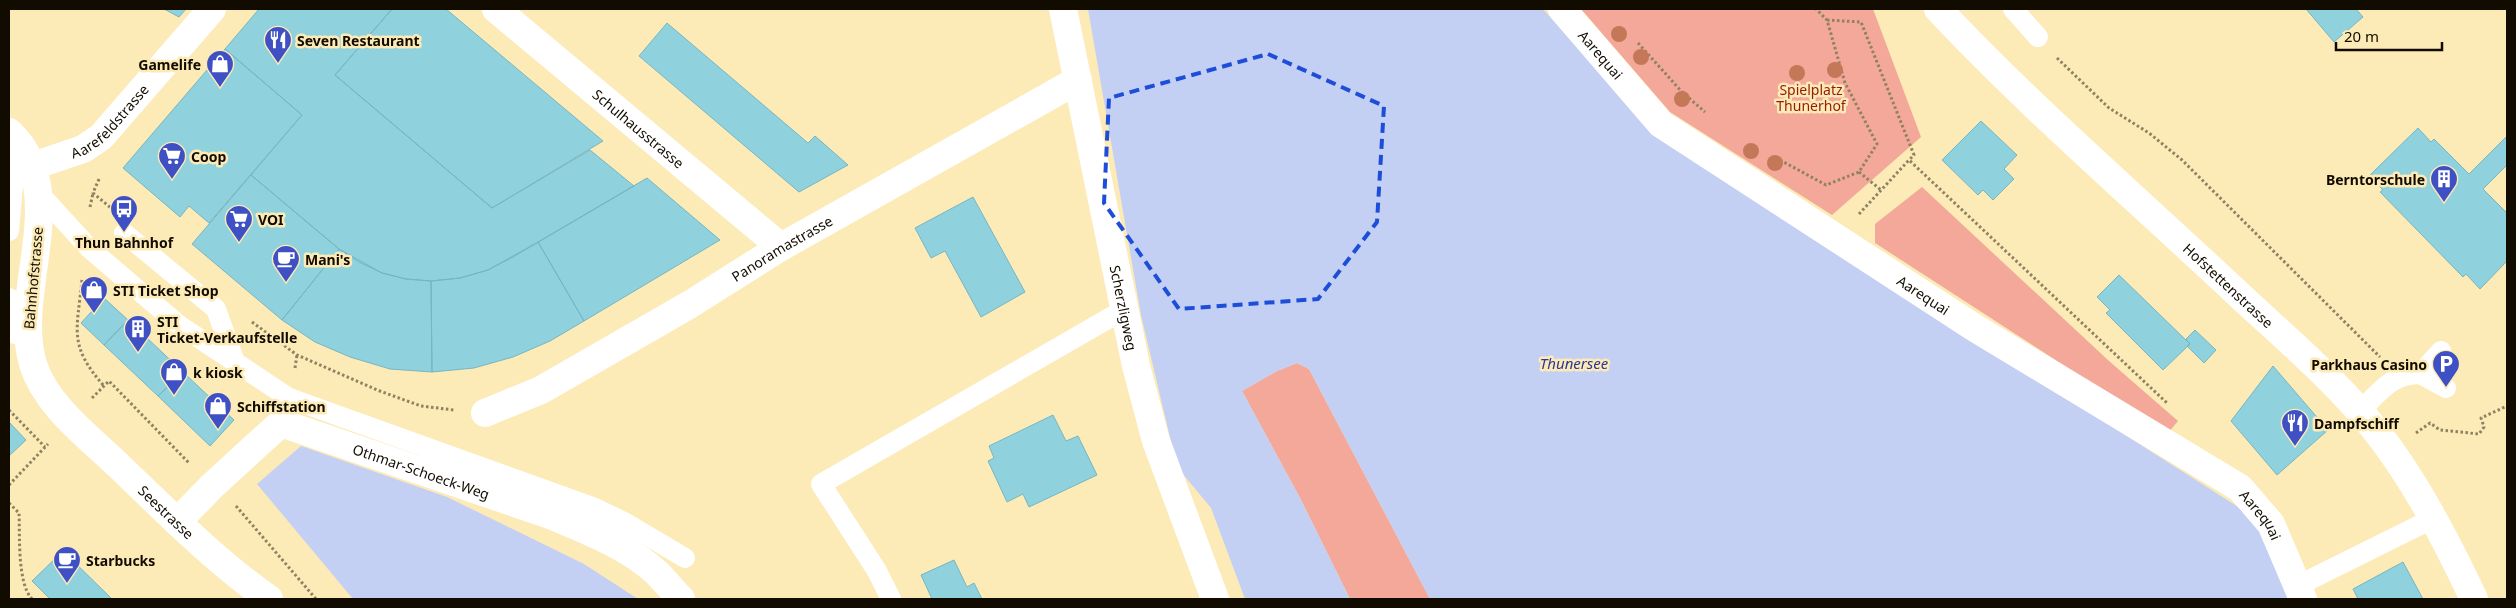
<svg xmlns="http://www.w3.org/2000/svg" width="2516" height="608" font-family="'Noto Sans',sans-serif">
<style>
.green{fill:#f3a89a}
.water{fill:#c4cff4}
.building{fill:#90d1de;stroke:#76b6c3}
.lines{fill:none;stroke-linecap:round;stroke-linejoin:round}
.path{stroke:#8e8261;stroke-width:3;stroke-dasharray:2.5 2.5;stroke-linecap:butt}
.service{stroke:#fff;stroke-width:20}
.pedestrian{stroke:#fff;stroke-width:28}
.minor{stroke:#fff;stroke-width:28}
.tertiary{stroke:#fff;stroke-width:28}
.secondary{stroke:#fff;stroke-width:28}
.tree{fill:#c57857}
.marked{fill:none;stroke:#1d4ed8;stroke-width:4;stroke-dasharray:10 6;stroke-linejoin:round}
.labels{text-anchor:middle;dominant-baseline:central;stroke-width:5;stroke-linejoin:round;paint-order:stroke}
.poi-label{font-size:14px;font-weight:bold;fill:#120c00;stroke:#fceab7;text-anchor:start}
.street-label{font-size:14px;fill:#120c00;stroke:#fceab7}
.park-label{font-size:14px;fill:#981b08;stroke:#fceab7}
.water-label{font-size:15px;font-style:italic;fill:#2a369a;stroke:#fceab7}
</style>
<rect width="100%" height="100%" fill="#fceab7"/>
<path class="green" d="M 1581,9 L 1873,9 L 1921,137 L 1832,215 L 1670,112 Z
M 1922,187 L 2109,361 L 2178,421 L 2168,433 L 1875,243 L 1875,224 Z
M 1297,363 L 1309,369 L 1430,599 L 1350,599 L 1300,498 L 1242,391 L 1277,371 Z"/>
<path class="water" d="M 1088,9 L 1543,9 L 1571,40 L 1696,162 L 2254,517 L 2288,599 L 1430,599 L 1309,369 L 1297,363 L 1277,371 L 1242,391 L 1300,498 L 1350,599 L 1245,599 L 1211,508 L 1177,467 L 1141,315 Z
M 301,446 L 447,497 L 584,564 L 638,599 L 353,599 L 257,484 Z"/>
<path class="building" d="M 164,9 L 186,9 L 179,17 Z
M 259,9 L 392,9 L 335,75 L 492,208 L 590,150 L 634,186 L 513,257 L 488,270 L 460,278 L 431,281 L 406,279 L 382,273 L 359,262 L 339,249 L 251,175 L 302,115 L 225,49 Z
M 392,9 L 446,9 L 603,141 L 492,208 L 335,75 Z
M 2306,9 L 2356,9 L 2363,17 L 2334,42 Z
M 667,23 L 808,143 L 815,136 L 848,165 L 799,192 L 639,56 Z
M 225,49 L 302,115 L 209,223 L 189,206 L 180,217 L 123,168 Z
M 1981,121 L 2017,155 L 2004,169 L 2014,179 L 1993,200 L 1983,190 L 1978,195 L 1942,160 Z
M 2418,128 L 2431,142 L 2434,139 L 2469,174 L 2507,136 L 2507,165 L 2483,189 L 2507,213 L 2507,261 L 2480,289 L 2466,274 L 2463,277 L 2380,192 L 2383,190 L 2369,176 Z
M 251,175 L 339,249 L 282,320 L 192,244 Z
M 647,178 L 720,240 L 584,321 L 538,242 Z
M 973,197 L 1025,292 L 981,317 L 945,251 L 931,258 L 915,228 Z
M 538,242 L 584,321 L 550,341 L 513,357 L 474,368 L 432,372 L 431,281 L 460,278 L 488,270 Z
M 339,249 L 382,273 L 406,279 L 431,281 L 432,372 L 390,369 L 350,357 L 315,342 L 282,320 Z
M 2119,275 L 2190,344 L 2163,370 L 2106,313 L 2110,310 L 2097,297 Z
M 104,298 L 128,320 L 104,345 L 81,323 Z
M 128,320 L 183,372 L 158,396 L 104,345 Z
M 2195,330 L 2216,350 L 2204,363 L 2187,346 L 2190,344 L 2186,339 Z
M 2273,366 L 2328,430 L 2277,475 L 2231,421 Z
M 183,372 L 234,420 L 210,446 L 158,396 Z
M 1053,415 L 1066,441 L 1078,436 L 1097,475 L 1029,507 L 1023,494 L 1007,502 L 988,461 L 994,458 L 989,446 Z
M 9,422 L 26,440 L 9,456 Z
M 63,551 L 112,599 L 50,599 L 32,581 Z
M 954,560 L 967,587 L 974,583 L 982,599 L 932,599 L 921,575 Z
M 2403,562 L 2423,599 L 2358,599 L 2353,589 Z"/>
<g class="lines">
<path class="path" d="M 1827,20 L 1861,22 L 1914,155 L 1909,160
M 1638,43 L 1682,92 L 1705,112
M 2057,58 L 2109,108 L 2149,133 L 2182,160 L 2380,357
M 1780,160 L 1826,185 L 1859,172 L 1877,144 L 1845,83 L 1827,20 L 1816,9
M 1859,172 L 1881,190
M 99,179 L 93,193 L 111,208
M 90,207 L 93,193
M 1859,214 L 1909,160 L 2167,403
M 82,280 C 77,331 68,345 104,386
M 252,322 L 297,355 L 377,390 L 421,406 L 454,410
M 295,368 L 297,355
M 92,398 L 109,381 L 189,463
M 9,410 L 45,447
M 2416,433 L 2430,423 L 2440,430 L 2479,434 L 2484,427 L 2481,418 L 2507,406
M 9,485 L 48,444
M 9,503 L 19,513 C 20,535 17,583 32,599
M 236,506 L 316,599"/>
<path class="service" d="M 2013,9 L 2038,37
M 38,192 L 90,249 L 179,325 L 289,398 L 595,508 L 626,523 L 685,558
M 9,231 L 17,140
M 124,233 L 216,309 L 235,362
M 9,298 L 27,333
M 2420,374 L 2446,388
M 2360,411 C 2380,392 2391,374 2420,374 L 2441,351
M 2297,586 L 2432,519
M 891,599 L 877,571 L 821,484 L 1125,309"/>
<g class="pedestrian">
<path id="s1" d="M 1063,9 L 1136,366 L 1156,441 L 1215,599"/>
<path id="s2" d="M 1562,9 L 1661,124 L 1975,328 L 2240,488 L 2271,524 L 2303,599"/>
</g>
<g class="minor">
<path id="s3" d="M 496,9 L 781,247"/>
<path id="s4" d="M 33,166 L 83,149 L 101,137 L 212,9"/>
<path d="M 9,328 L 27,333"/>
<path id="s5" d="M 485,413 L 541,390 L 689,305 L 781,247 L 1078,80"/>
<path id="s6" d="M 177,522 L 212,486 L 281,423 L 550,515 C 586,530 628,546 657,573 C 665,581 673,591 681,599"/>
</g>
<path class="tertiary" id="s7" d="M 9,132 C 73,192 11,290 33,364 C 46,406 89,437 120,467 C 168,513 214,560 269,599"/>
<path class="secondary" id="s8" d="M 1938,9 C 2032,109 2137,199 2237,293 C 2284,337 2337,381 2377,432 C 2416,482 2447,542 2474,599"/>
</g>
<g class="tree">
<circle cx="1619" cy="34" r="8"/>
<circle cx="1641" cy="57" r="8"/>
<circle cx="1835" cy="70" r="8"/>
<circle cx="1797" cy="73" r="8"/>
<circle cx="1682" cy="99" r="8"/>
<circle cx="1751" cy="151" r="8"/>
<circle cx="1775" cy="163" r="8"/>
</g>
<path class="marked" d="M 1268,54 L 1384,106 L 1377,222 L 1318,299 L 1179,309 L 1104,203 L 1109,98 Z"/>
<defs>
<symbol id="restaurant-pin" viewBox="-11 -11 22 30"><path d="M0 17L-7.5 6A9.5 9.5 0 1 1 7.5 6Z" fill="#3f50c4" stroke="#fceab7"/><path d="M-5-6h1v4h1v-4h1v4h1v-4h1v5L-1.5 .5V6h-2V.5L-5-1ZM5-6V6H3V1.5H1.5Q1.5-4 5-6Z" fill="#fff"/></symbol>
<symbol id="shop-pin" viewBox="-11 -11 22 30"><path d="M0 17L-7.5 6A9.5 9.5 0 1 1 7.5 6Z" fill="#3f50c4" stroke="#fceab7"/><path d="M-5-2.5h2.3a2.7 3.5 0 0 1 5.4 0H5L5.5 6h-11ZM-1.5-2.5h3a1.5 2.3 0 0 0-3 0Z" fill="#fff"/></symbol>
<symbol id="supermarket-pin" viewBox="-11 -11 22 30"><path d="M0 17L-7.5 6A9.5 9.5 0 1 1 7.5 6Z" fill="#3f50c4" stroke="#fceab7"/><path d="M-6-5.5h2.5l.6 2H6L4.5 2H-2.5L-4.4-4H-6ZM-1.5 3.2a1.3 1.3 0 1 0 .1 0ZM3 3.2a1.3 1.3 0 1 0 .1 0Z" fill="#fff"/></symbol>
<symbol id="building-pin" viewBox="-11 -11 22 30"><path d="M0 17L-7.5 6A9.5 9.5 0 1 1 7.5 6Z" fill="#3f50c4" stroke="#fceab7"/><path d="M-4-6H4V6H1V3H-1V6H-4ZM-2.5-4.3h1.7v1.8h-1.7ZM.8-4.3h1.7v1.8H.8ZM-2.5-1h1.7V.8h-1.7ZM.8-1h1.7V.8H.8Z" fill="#fff"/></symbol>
<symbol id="bus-pin" viewBox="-11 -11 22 30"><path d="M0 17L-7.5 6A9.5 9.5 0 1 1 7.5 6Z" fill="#3f50c4" stroke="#fceab7"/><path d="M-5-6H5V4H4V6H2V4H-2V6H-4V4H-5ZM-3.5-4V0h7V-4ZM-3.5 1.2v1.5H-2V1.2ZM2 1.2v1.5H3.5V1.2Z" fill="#fff"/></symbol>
<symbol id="cafe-pin" viewBox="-11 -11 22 30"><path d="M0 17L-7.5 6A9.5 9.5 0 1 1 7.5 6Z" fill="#3f50c4" stroke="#fceab7"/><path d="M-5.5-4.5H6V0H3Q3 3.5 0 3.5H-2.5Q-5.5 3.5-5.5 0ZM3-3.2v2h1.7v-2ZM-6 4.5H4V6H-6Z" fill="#fff"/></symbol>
<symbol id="parking-pin" viewBox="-11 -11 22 30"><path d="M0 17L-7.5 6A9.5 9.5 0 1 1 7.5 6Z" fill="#3f50c4" stroke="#fceab7"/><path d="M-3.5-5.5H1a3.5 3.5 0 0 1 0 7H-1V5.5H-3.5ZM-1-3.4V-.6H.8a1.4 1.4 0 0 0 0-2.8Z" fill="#fff"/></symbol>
</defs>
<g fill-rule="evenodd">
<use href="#restaurant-pin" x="262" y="24" width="32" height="43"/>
<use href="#shop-pin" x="204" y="48" width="32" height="43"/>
<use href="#supermarket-pin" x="156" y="140" width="32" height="43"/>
<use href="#building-pin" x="2428" y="163" width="32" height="43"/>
<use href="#bus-pin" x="108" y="193" width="32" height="43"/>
<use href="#supermarket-pin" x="223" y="203" width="32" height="43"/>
<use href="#cafe-pin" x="270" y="243" width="32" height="43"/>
<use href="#shop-pin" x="78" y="274" width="32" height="43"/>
<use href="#building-pin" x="122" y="313" width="32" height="43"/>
<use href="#parking-pin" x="2430" y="348" width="32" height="43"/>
<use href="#shop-pin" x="158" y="356" width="32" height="43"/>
<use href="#shop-pin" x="202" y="390" width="32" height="43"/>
<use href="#restaurant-pin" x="2279" y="407" width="32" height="43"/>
<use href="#cafe-pin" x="51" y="544" width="32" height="43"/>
</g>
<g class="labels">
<g class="poi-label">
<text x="297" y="40">Seven Restaurant</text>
<text x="201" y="64" text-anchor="end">Gamelife</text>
<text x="191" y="156">Coop</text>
<text x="2425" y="179" text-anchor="end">Berntorschule</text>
<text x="258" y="219">VOI</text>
<text x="124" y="242" text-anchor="middle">Thun Bahnhof</text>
<text x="305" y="259">Mani's</text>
<text x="113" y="290">STI Ticket Shop</text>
<text x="157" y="321">STI<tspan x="157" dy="16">Ticket-Verkaufstelle</tspan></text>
<text x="2427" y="364" text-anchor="end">Parkhaus Casino</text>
<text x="193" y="372">k kiosk</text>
<text x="237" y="406">Schiffstation</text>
<text x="2314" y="423">Dampfschiff</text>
<text x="86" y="560">Starbucks</text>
</g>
<g class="street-label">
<text stroke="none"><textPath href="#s2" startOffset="60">Aarequai</textPath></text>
<text stroke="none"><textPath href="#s4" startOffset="91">Aarefeldstrasse</textPath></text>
<text stroke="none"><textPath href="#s3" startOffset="186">Schulhausstrasse</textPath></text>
<text stroke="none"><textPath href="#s5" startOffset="340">Panoramastrasse</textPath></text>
<text transform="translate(33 278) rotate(-85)">Bahnhofstrasse</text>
<text stroke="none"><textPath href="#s8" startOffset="401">Hofstettenstrasse</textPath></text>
<text stroke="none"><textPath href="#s2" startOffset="465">Aarequai</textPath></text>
<text stroke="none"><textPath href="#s1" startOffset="305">Scherzligweg</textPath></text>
<text stroke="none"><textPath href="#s6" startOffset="292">Othmar-Schoeck-Weg</textPath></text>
<text stroke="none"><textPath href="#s7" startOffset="442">Seestrasse</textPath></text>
<text stroke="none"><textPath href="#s2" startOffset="870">Aarequai</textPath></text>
</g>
<g class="park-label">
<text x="1811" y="89">Spielplatz<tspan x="1811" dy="16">Thunerhof</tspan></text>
</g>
<g class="water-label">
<text x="1574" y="363">Thunersee</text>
</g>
</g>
<rect width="2516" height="608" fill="none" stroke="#120c00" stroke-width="20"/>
<path d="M2336 42v8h106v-8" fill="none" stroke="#120c00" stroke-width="2.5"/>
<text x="2344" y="42" font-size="15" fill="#120c00" stroke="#fceab7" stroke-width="4" paint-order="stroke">20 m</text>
</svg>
